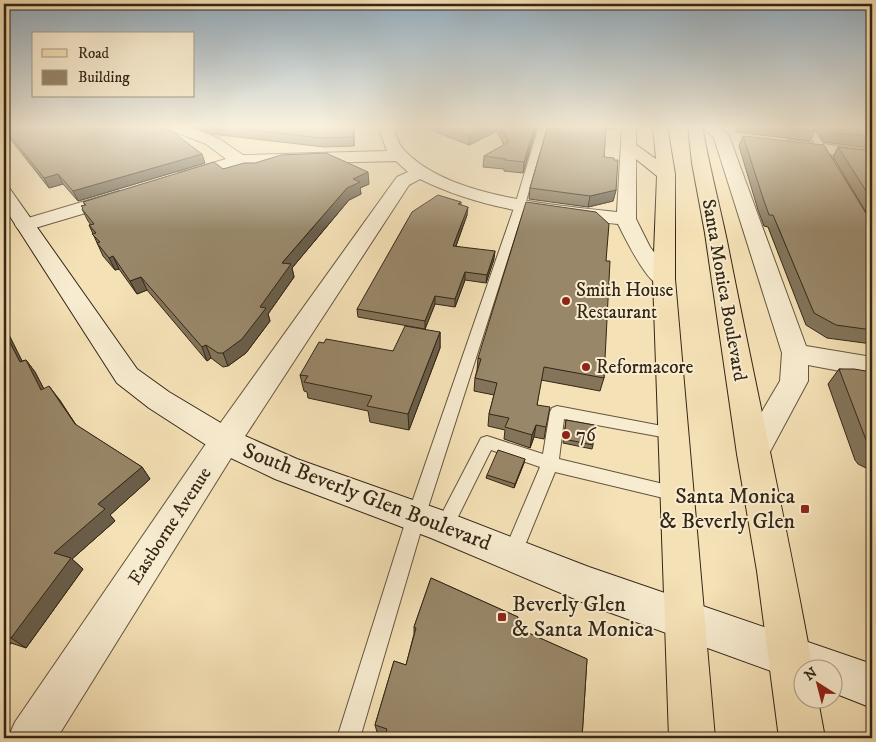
<svg xmlns="http://www.w3.org/2000/svg" width="876" height="742" font-family="'IM FELL DW Pica',serif">
<style>
.lines{fill:none;stroke-linecap:round;stroke-linejoin:round}
.service-casing{stroke:#64553e;stroke-width:2}
.minor-casing{stroke:#64553e;stroke-width:2}
.secondary-casing{stroke:#332616;stroke-width:2}
.primary-casing{stroke:#332616;stroke-width:2}
.service{fill:#f8ecd0;fill-rule:evenodd}
.minor{fill:#f8ecd0;fill-rule:evenodd}
.secondary{fill:#f8ecd0;fill-rule:evenodd}
.primary{fill:#f5e1b6;fill-rule:evenodd}
.wall{fill:#83745a;stroke:#332616}
.shaded-wall{fill:#6a5e4a;stroke:#332616}
.building{fill:#988769;stroke:#332616}
.poi-dot{fill:#8f2418;stroke:#f8ecd0;stroke-width:2}
.labels{text-anchor:middle;dominant-baseline:central;stroke-width:4;stroke-linejoin:round;paint-order:stroke}
.poi-label{font-size:19px;fill:#332616;stroke:#f8ecd0;text-anchor:start}
.street-label{font-size:19px;fill:#332616;stroke:#f8ecd0}
.near-poi-label{font-size:22px;fill:#332616;stroke:#f8ecd0;text-anchor:end}
.near-street-label{font-size:22px;fill:#332616;stroke:#f8ecd0}
</style>
<rect width="100%" height="100%" fill="#f5e1b6"/>
<filter id="stains"><feTurbulence type="fractalNoise" baseFrequency=".004" numOctaves="4"/><feColorMatrix values="0 0 0 0 .2 0 0 0 0 .09 0 0 0 0 .02 0 0 0 .5 -.17"/></filter>
<radialGradient id="worn" r=".72"><stop offset=".6" stop-color="#630" stop-opacity="0"/><stop offset="1" stop-color="#630" stop-opacity=".3"/></radialGradient>
<g class="lines">
<defs>
<path id="service" d="M 539,126 L 547,126 L 525,205 L 425,517 L 360,738 L 337,738 L 407,517 L 515,205 Z
M 804,126 L 812,126 L 833,160 L 832,162 L 826,162 Z
M 557,406 L 678,429 L 681,433 L 678,437 L 673,439 L 564,419 L 559,459 L 676,487 L 682,489 L 684,494 L 682,499 L 676,501 L 555,472 L 519,560 L 512,563 L 505,560 L 503,554 L 540,467 L 491,450 L 450,533 L 444,535 L 438,533 L 435,527 L 438,521 L 481,438 L 487,436 L 543,454 L 550,412 L 552,408 Z"/>
<path id="minor" d="M 166,126 L 187,126 L 218,138 L 243,155 L 387,151 L 378,126 L 393,126 C 396,134 398,144 404,150 C 448,198 554,205 617,212 L 622,126 L 636,126 L 636,219 L 650,247 L 675,279 L 672,284 C 667,285 662,287 657,284 C 644,277 625,238 618,224 C 551,217 482,210 420,179 L 409,185 L 236,450 L 57,738 L 8,738 L 15,722 L 214,432 L 394,181 L 397,177 L 408,172 L 396,161 L 240,165 L 184,182 L 178,181 L 175,177 L 178,173 L 226,159 L 206,144 L 168,129 Z
M 702,126 L 718,126 L 729,136 L 806,346 L 872,357 L 872,377 L 808,365 L 808,381 L 764,463 L 753,467 L 742,463 L 737,454 L 780,381 L 782,353 L 714,138 Z
M 790,140 L 872,150 L 872,160 L 784,148 L 782,145 L 784,142 Z
M 119,191 L 126,193 L 128,197 L 126,201 L 25,231 L 18,229 L 15,225 L 18,221 Z"/>
<path id="secondary" d="M 4,187 L 10,189 L 137,369 L 169,392 L 236,432 L 297,459 L 444,511 L 589,567 L 872,664 L 872,708 L 834,693 L 834,670 L 804,670 L 804,683 L 589,605 L 431,538 L 275,479 L 214,450 L 149,408 L 117,383 L 4,207 Z"/>
<path id="primary" d="M 653,126 L 667,126 L 675,174 L 675,279 L 715,738 L 669,738 L 653,279 L 657,176 L 621,147 L 623,144 L 635,144 L 656,159 Z
M 688,126 L 702,126 C 709,165 719,203 727,241 C 755,384 787,526 813,670 L 804,670 L 804,700 L 818,700 L 825,738 L 779,738 L 757,571 L 737,454 L 705,233 L 692,163 Z"/>
</defs>
<use href="#service" class="service-casing"/>
<use href="#minor" class="minor-casing"/>
<use href="#secondary" class="secondary-casing"/>
<use href="#primary" class="primary-casing"/>
<use href="#service" class="service"/>
<use href="#minor" class="minor"/>
<use href="#secondary" class="secondary"/>
<use href="#primary" class="primary"/>
</g>
<path class="wall" d="M 4,126 L 205,163 L 78,201 L 63,184 L 49,188 L 4,131 Z
M 192,126 L 354,126 L 354,146 L 324,147 L 212,134 Z
M 421,126 L 537,126 L 523,173 L 504,171 L 504,169 L 483,167 L 484,156 L 504,145 L 497,131 L 469,145 Z
M 548,126 L 616,126 L 615,129 L 606,129 L 604,157 L 616,190 L 613,201 L 588,207 L 529,199 L 530,188 Z
M 735,126 L 813,126 L 815,131 L 810,141 L 737,132 Z
M 813,126 L 872,126 L 872,148 L 824,142 Z
M 743,136 L 870,219 L 833,157 L 838,147 L 872,151 L 872,344 L 827,338 L 806,325 L 768,227 L 764,226 L 758,210 L 739,146 Z
M 223,169 L 369,184 L 360,188 L 361,194 L 349,200 L 292,268 L 294,277 L 268,314 L 270,321 L 246,353 L 228,366 L 223,367 L 211,358 L 207,361 L 147,290 L 137,294 L 119,269 L 115,270 L 103,256 L 89,225 L 91,225 L 88,221 L 82,209 L 83,208 L 81,206 L 85,205 L 83,202 Z
M 461,202 L 461,205 L 467,215 L 456,246 L 494,259 L 486,283 L 465,280 L 455,307 L 435,304 L 425,329 L 358,317 L 357,309 Z
M 606,261 L 604,378 L 600,391 L 541,380 L 537,405 L 546,427 L 544,439 L 534,437 L 530,448 L 504,439 L 505,430 L 488,426 L 489,414 L 494,395 L 474,391 L 475,378 L 477,370 L 478,358 Z
M 4,325 L 22,361 L 26,360 L 35,372 L 44,389 L 59,399 L 76,425 L 142,467 L 150,479 L 110,515 L 115,521 L 72,559 L 83,569 L 26,648 L 11,643 L 4,653 Z
M 440,332 L 440,348 L 409,430 L 370,422 L 368,411 L 308,398 L 307,392 L 304,391 L 300,375 L 393,351 Z
M 839,369 L 872,372 L 872,471 L 858,464 L 855,460 L 828,384 Z
M 566,420 L 593,445 L 592,449 L 563,443 Z
M 524,463 L 514,488 L 486,478 L 487,475 Z
M 431,578 L 518,617 L 515,627 L 587,659 L 582,738 L 384,738 L 385,734 L 377,732 L 375,725 L 394,661 L 406,665 L 414,634 L 414,627 Z"/>
<path class="shaded-wall" d="M 353,126 L 354,126 L 354,146 L 353,137 Z
M 488,126 L 497,126 L 497,131 L 469,145 L 469,135 Z
M 535,126 L 537,126 L 523,173 L 524,162 Z
M 202,154 L 205,163 L 78,201 L 73,191 Z
M 368,172 L 369,184 L 360,188 L 361,194 L 349,200 L 292,268 L 294,277 L 268,314 L 270,321 L 246,353 L 228,366 L 223,353 L 260,307 L 282,263 L 347,188 L 353,179 Z
M 58,174 L 63,184 L 49,188 L 44,178 Z
M 616,190 L 613,201 L 588,207 L 590,196 Z
M 468,207 L 467,215 L 453,254 L 453,246 Z
M 495,251 L 494,259 L 486,283 L 487,275 Z
M 113,256 L 119,269 L 115,270 L 109,258 Z
M 465,272 L 465,280 L 455,307 L 455,299 Z
M 141,277 L 147,290 L 137,294 L 130,281 Z
M 435,296 L 435,304 L 425,329 L 425,321 Z
M 4,325 L 29,375 L 20,362 L 4,331 Z
M 440,332 L 440,348 L 409,430 L 408,414 Z
M 206,345 L 211,358 L 207,361 L 202,347 Z
M 26,360 L 35,372 L 51,403 L 41,390 Z
M 49,386 L 59,399 L 84,437 L 75,424 Z
M 536,425 L 534,437 L 530,448 L 532,435 Z
M 525,459 L 524,463 L 514,488 L 515,484 Z
M 142,467 L 150,479 L 110,515 L 115,521 L 72,559 L 83,569 L 26,648 L 11,638 L 54,553 L 98,504 Z
M 4,638 L 11,643 L 4,653 Z"/>
<path class="building" d="M 4,126 L 165,126 L 202,154 L 73,191 L 58,174 L 44,178 L 4,128 Z
M 220,126 L 353,126 L 353,137 L 322,138 Z
M 447,126 L 488,126 L 469,135 Z
M 500,126 L 535,126 L 524,162 L 505,160 L 506,159 L 484,156 L 509,142 Z
M 548,126 L 606,126 L 604,157 L 614,158 L 614,160 L 618,160 L 616,190 L 590,196 L 530,188 Z
M 778,126 L 813,126 L 815,131 Z
M 825,126 L 872,126 L 872,137 L 829,132 Z
M 743,136 L 824,145 L 872,223 L 872,330 L 836,325 L 814,313 L 773,215 L 769,215 L 763,198 Z
M 838,147 L 872,151 L 872,200 Z
M 326,153 L 368,172 L 353,179 L 360,182 L 347,188 L 282,263 L 291,264 L 260,307 L 266,308 L 242,339 L 223,353 L 218,353 L 206,345 L 202,347 L 141,277 L 130,281 L 113,256 L 109,258 L 97,243 L 100,242 L 92,234 L 96,233 L 89,225 L 94,224 L 82,209 L 83,208 L 81,206 L 86,205 L 83,202 L 214,162 L 223,169 L 244,163 L 255,163 L 281,155 Z
M 438,195 L 461,202 L 458,204 L 468,207 L 453,246 L 495,251 L 487,275 L 465,272 L 455,299 L 435,296 L 425,321 L 357,309 L 412,212 Z
M 526,202 L 596,212 L 609,224 L 606,261 L 610,261 L 604,378 L 544,367 L 537,405 L 550,407 L 546,427 L 536,425 L 532,435 L 505,427 L 509,418 L 489,414 L 497,383 L 475,378 L 481,359 L 478,358 Z
M 405,326 L 440,332 L 408,414 L 367,406 L 372,396 L 304,382 L 308,376 L 300,375 L 319,342 L 324,343 L 326,339 L 393,351 Z
M 4,331 L 20,362 L 26,360 L 41,390 L 49,386 L 75,424 L 142,467 L 98,504 L 105,509 L 54,553 L 71,558 L 11,638 L 4,636 Z
M 839,369 L 854,369 L 872,372 L 872,450 L 868,445 Z
M 566,420 L 594,425 L 593,445 L 564,439 Z
M 498,450 L 525,459 L 515,484 L 487,475 Z
M 431,578 L 518,617 L 515,627 L 587,659 L 582,738 L 384,738 L 387,729 L 375,725 L 394,661 L 406,665 L 416,628 L 414,627 Z"/>
<linearGradient id="sky" x2="0" y2="1"><stop stop-color="#93acbe"/><stop offset="0.55" stop-color="#faf2de"/><stop offset="1" stop-color="#faf2de" stop-opacity="0"/></linearGradient>
<rect width="876" height="230" fill="url(#sky)"/>
<g class="poi-dot">
<circle cx="566" cy="301" r="5"/>
<circle cx="586" cy="367" r="5"/>
<circle cx="566" cy="435" r="5"/>
<rect x="800" y="504" width="10" height="10" rx="2.5"/>
<rect x="497" y="612" width="10" height="10" rx="2.5"/>
</g>
<g class="labels">
<g class="poi-label">
<text x="576" y="290">Smith House<tspan x="576" dy="22">Restaurant</tspan></text>
<text x="596" y="367">Reformacore</text>
<text x="576" y="435">76</text>
</g>
<g class="street-label">
<text transform="translate(724 290) rotate(80)">Santa Monica Boulevard</text>
<text transform="translate(170 526) rotate(-57)">Eastborne Avenue</text>
</g>
<g class="near-poi-label">
<text x="795" y="496">Santa Monica<tspan x="795" dy="25">&amp; Beverly Glen</tspan></text>
<text x="512" y="604" text-anchor="start">Beverly Glen<tspan x="512" dy="25">&amp; Santa Monica</tspan></text>
</g>
<g class="near-street-label">
<text transform="translate(367 497) rotate(21)">South Beverly Glen Boulevard</text>
</g>
</g>
<rect width="876" height="742" fill="none" stroke="#f5e1b6" stroke-width="20"/>
<rect x="5" y="5" width="866" height="732" fill="none" stroke="#332616" stroke-width="2.5"/>
<rect x="10" y="10" width="856" height="722" fill="none" stroke="#332616"/>
<rect x="32" y="32" width="162" height="65" fill="#f8ecd0" stroke="#a99d86"/>
<rect x="42" y="49" width="25" height="8" fill="#f5e1b6" stroke="#a99d86"/>
<text x="78" y="58" font-size="15" fill="#332616">Road</text>
<rect x="42" y="70" width="25" height="15" fill="#988769" stroke="#a99d86"/>
<text x="78" y="82" font-size="15" fill="#332616">Building</text>
<g transform="translate(818 684) rotate(324)"><circle r="24" fill="#f8ecd0" stroke="#a99d86"/>
<path d="M0-4L9 19L0 12L-9 19Z" fill="#8f2418"/>
<text y="-8" font-size="14" font-weight="bold" text-anchor="middle" fill="#332616">N</text>
</g>
<rect width="100%" height="100%" filter="url(#stains)"/>
<rect width="100%" height="100%" fill="url(#worn)"/>
</svg>
